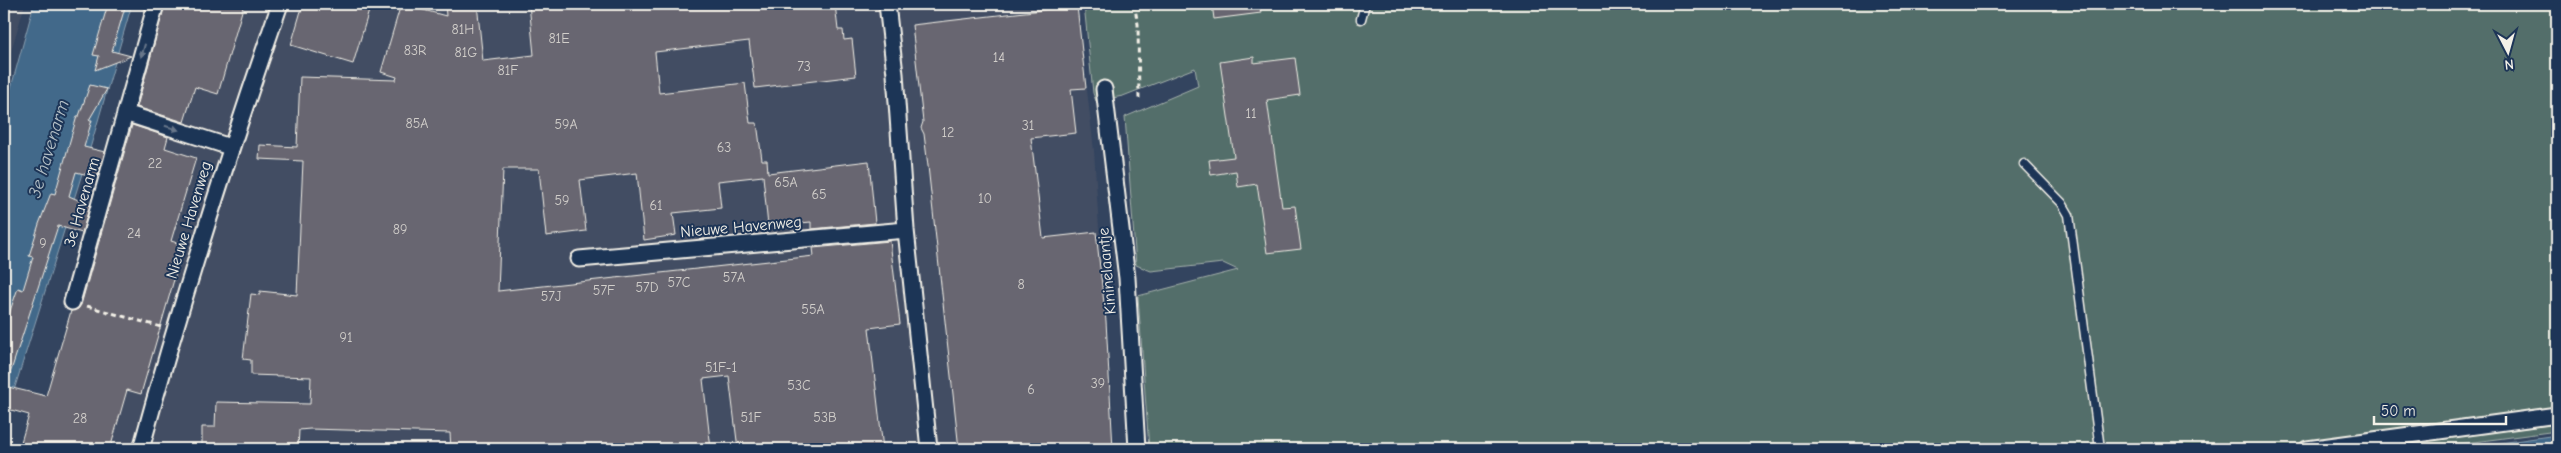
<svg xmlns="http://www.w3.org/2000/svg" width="2561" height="453" font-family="'Comic Neue',sans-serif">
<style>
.built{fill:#434e64}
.green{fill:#536e6b;stroke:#a4b0aa}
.water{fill:#43698a;stroke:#8a9fb0}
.building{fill:#676671;stroke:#f4f1e8}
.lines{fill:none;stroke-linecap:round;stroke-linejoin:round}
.service-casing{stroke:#f4f1e8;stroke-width:11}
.minor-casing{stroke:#f4f1e8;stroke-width:19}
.path{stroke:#f4f1e8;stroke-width:3;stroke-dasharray:5 4;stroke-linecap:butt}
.service{stroke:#1d3557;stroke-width:8}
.minor{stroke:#1d3557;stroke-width:15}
.oneway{fill:#68778a}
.labels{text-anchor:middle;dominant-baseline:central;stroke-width:4;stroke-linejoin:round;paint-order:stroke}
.number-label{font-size:14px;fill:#d1ceca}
.street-label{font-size:16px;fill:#f4f1e8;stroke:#1d3557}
.water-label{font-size:18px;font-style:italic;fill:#b6c1c7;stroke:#1d3557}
</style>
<rect width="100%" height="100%" fill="#33445f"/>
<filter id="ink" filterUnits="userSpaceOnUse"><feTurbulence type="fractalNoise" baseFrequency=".02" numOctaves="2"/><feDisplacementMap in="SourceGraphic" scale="10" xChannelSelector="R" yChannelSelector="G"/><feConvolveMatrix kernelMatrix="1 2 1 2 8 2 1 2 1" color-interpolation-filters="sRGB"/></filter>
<g filter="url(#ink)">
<path class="built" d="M 4,4 L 25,4 L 4,74 Z
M 162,4 L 1077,4 L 1094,151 L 1113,449 L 20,449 L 26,430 L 35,432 L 125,123 Z"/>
<path class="green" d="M 1084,4 L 2557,4 L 2557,410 L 2270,449 L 1149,449 L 1138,296 L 1238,270 L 1223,263 L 1151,271 L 1136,265 L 1125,117 L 1198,86 L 1195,68 L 1123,96 L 1096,101 L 1093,93 Z
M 2557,424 L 2557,431 L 2421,449 L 2359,449 Z"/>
<path class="water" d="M 34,4 L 132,4 L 91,145 L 4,422 L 4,113 Z
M 2557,435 L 2557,449 L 2458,449 Z"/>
<path class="building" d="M 108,4 L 126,4 L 112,51 L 131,56 L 95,70 L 99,56 L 93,55 Z
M 165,4 L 244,4 L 218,94 L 195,87 L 184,122 L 137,107 Z
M 303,4 L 371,4 L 353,64 L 291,45 Z
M 401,4 L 446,16 L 445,4 L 477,4 L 483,61 L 534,55 L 529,4 L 835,4 L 838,30 L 843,30 L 844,40 L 852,39 L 856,76 L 755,88 L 749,41 L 655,52 L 659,93 L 745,83 L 750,123 L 757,123 L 762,160 L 767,160 L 768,173 L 869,161 L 875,223 L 811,229 L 811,222 L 768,226 L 763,176 L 718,181 L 721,208 L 673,213 L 676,235 L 644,240 L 637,173 L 580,180 L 586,231 L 546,236 L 539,169 L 503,169 L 498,291 L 814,256 L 813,248 L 890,241 L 900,324 L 869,328 L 883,449 L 738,449 L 729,376 L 703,379 L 711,449 L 537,449 L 537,444 L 491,449 L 451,449 L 450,433 L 310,429 L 299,430 L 298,449 L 202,449 L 202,427 L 215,427 L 216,402 L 310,404 L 311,377 L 251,375 L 251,360 L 243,359 L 251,294 L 260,295 L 260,291 L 297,295 L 303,161 L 259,159 L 260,145 L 297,147 L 300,77 L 396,80 L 397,77 L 381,72 Z
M 1212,4 L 1260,4 L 1261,13 L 1214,19 Z
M 1077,6 L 1086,88 L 1071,89 L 1076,133 L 1031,138 L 1043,238 L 1096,232 L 1106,321 L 1113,449 L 959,449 L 928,166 L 924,134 L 921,128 L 923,122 L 912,25 Z
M 1254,57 L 1254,63 L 1295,58 L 1300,95 L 1267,100 L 1282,207 L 1295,206 L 1301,249 L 1267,253 L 1257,184 L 1238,187 L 1236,171 L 1211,175 L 1209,160 L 1234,157 L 1220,62 Z
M 90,85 L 107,89 L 89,120 L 92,120 L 84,147 L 105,152 L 97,177 L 76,172 L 69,196 L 90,205 L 82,233 L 58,226 L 7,383 L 4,382 L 4,334 L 11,308 L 18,288 L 23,290 L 33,257 L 29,256 L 39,224 L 51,193 L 55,194 L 77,116 L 79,116 Z
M 132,125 L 168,137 L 165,148 L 196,158 L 171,241 L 184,245 L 141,394 L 127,390 L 110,449 L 19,449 L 29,415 L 4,408 L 4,386 L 46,396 L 71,311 L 78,309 L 81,305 Z"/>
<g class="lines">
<defs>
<path id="service" d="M 1361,19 L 1365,4
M 2024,164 L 2062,203 L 2069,215 L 2100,449"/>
<path id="minor" d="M 887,4 L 895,74 L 906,230 L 929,449
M 1104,89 L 1127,278 L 1137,449
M 125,113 L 230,147
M 579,259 L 906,230
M 72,302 L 156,4
M 141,449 C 182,299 229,151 280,4
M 2307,449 L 2557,415"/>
</defs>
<use href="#service" class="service-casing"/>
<use href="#minor" class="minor-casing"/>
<path class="path" d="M 1134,4 L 1138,24 L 1139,101
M 87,306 L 161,327"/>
<use href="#service" class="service"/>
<use href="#minor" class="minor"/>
</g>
<defs><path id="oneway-solid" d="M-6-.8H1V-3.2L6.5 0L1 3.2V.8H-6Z" transform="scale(1.25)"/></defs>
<g class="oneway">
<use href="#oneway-solid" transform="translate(143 51) rotate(106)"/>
<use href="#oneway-solid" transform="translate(172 128) rotate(18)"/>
</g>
</g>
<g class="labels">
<g class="number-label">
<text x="463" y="29">81H</text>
<text x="559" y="38">81E</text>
<text x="415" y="50">83R</text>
<text x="466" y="52">81G</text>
<text x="999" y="57">14</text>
<text x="804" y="66">73</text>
<text x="508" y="70">81F</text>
<text x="1251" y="113">11</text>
<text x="417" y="123">85A</text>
<text x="566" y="124">59A</text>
<text x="1028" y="125">31</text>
<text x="948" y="132">12</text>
<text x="724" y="147">63</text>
<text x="155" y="163">22</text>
<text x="786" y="182">65A</text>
<text x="819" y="194">65</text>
<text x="985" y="198">10</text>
<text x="562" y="200">59</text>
<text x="656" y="205">61</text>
<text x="400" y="229">89</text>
<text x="134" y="233">24</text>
<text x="43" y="243">9</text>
<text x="734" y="277">57A</text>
<text x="679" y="282">57C</text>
<text x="1021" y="284">8</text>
<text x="647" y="287">57D</text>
<text x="604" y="290">57F</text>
<text x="551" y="296">57J</text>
<text x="813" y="309">55A</text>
<text x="346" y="337">91</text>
<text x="721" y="367">51F-1</text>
<text x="1098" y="383">39</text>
<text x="799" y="385">53C</text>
<text x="1031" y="389">6</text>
<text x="751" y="417">51F</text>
<text x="825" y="417">53B</text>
<text x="80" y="418">28</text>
</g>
<g class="street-label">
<text transform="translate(82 202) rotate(-74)">3e Havenarm</text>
<text transform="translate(189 220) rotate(-73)">Nieuwe Havenweg</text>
<text transform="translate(741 227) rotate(-5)">Nieuwe Havenweg</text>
<text transform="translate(1107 271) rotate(-95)">Kininelaantje</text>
</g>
<g class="water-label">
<text transform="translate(49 149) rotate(-73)">3e havenarm</text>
</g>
</g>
<rect width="2561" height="453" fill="none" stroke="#1d3557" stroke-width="20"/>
<rect x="10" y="10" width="2541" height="433" fill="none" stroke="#f4f1e8" stroke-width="2" filter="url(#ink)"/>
<g transform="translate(2508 52) rotate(174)" stroke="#1d3557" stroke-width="4" paint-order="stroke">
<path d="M0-4L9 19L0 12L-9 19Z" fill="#f4f1e8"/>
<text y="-8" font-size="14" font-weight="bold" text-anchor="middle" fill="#f4f1e8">N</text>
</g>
<path d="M2374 416v8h132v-8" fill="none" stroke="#f4f1e8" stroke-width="2.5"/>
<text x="2381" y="416" font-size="15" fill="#f4f1e8" stroke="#1d3557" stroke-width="4" paint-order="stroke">50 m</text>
</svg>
